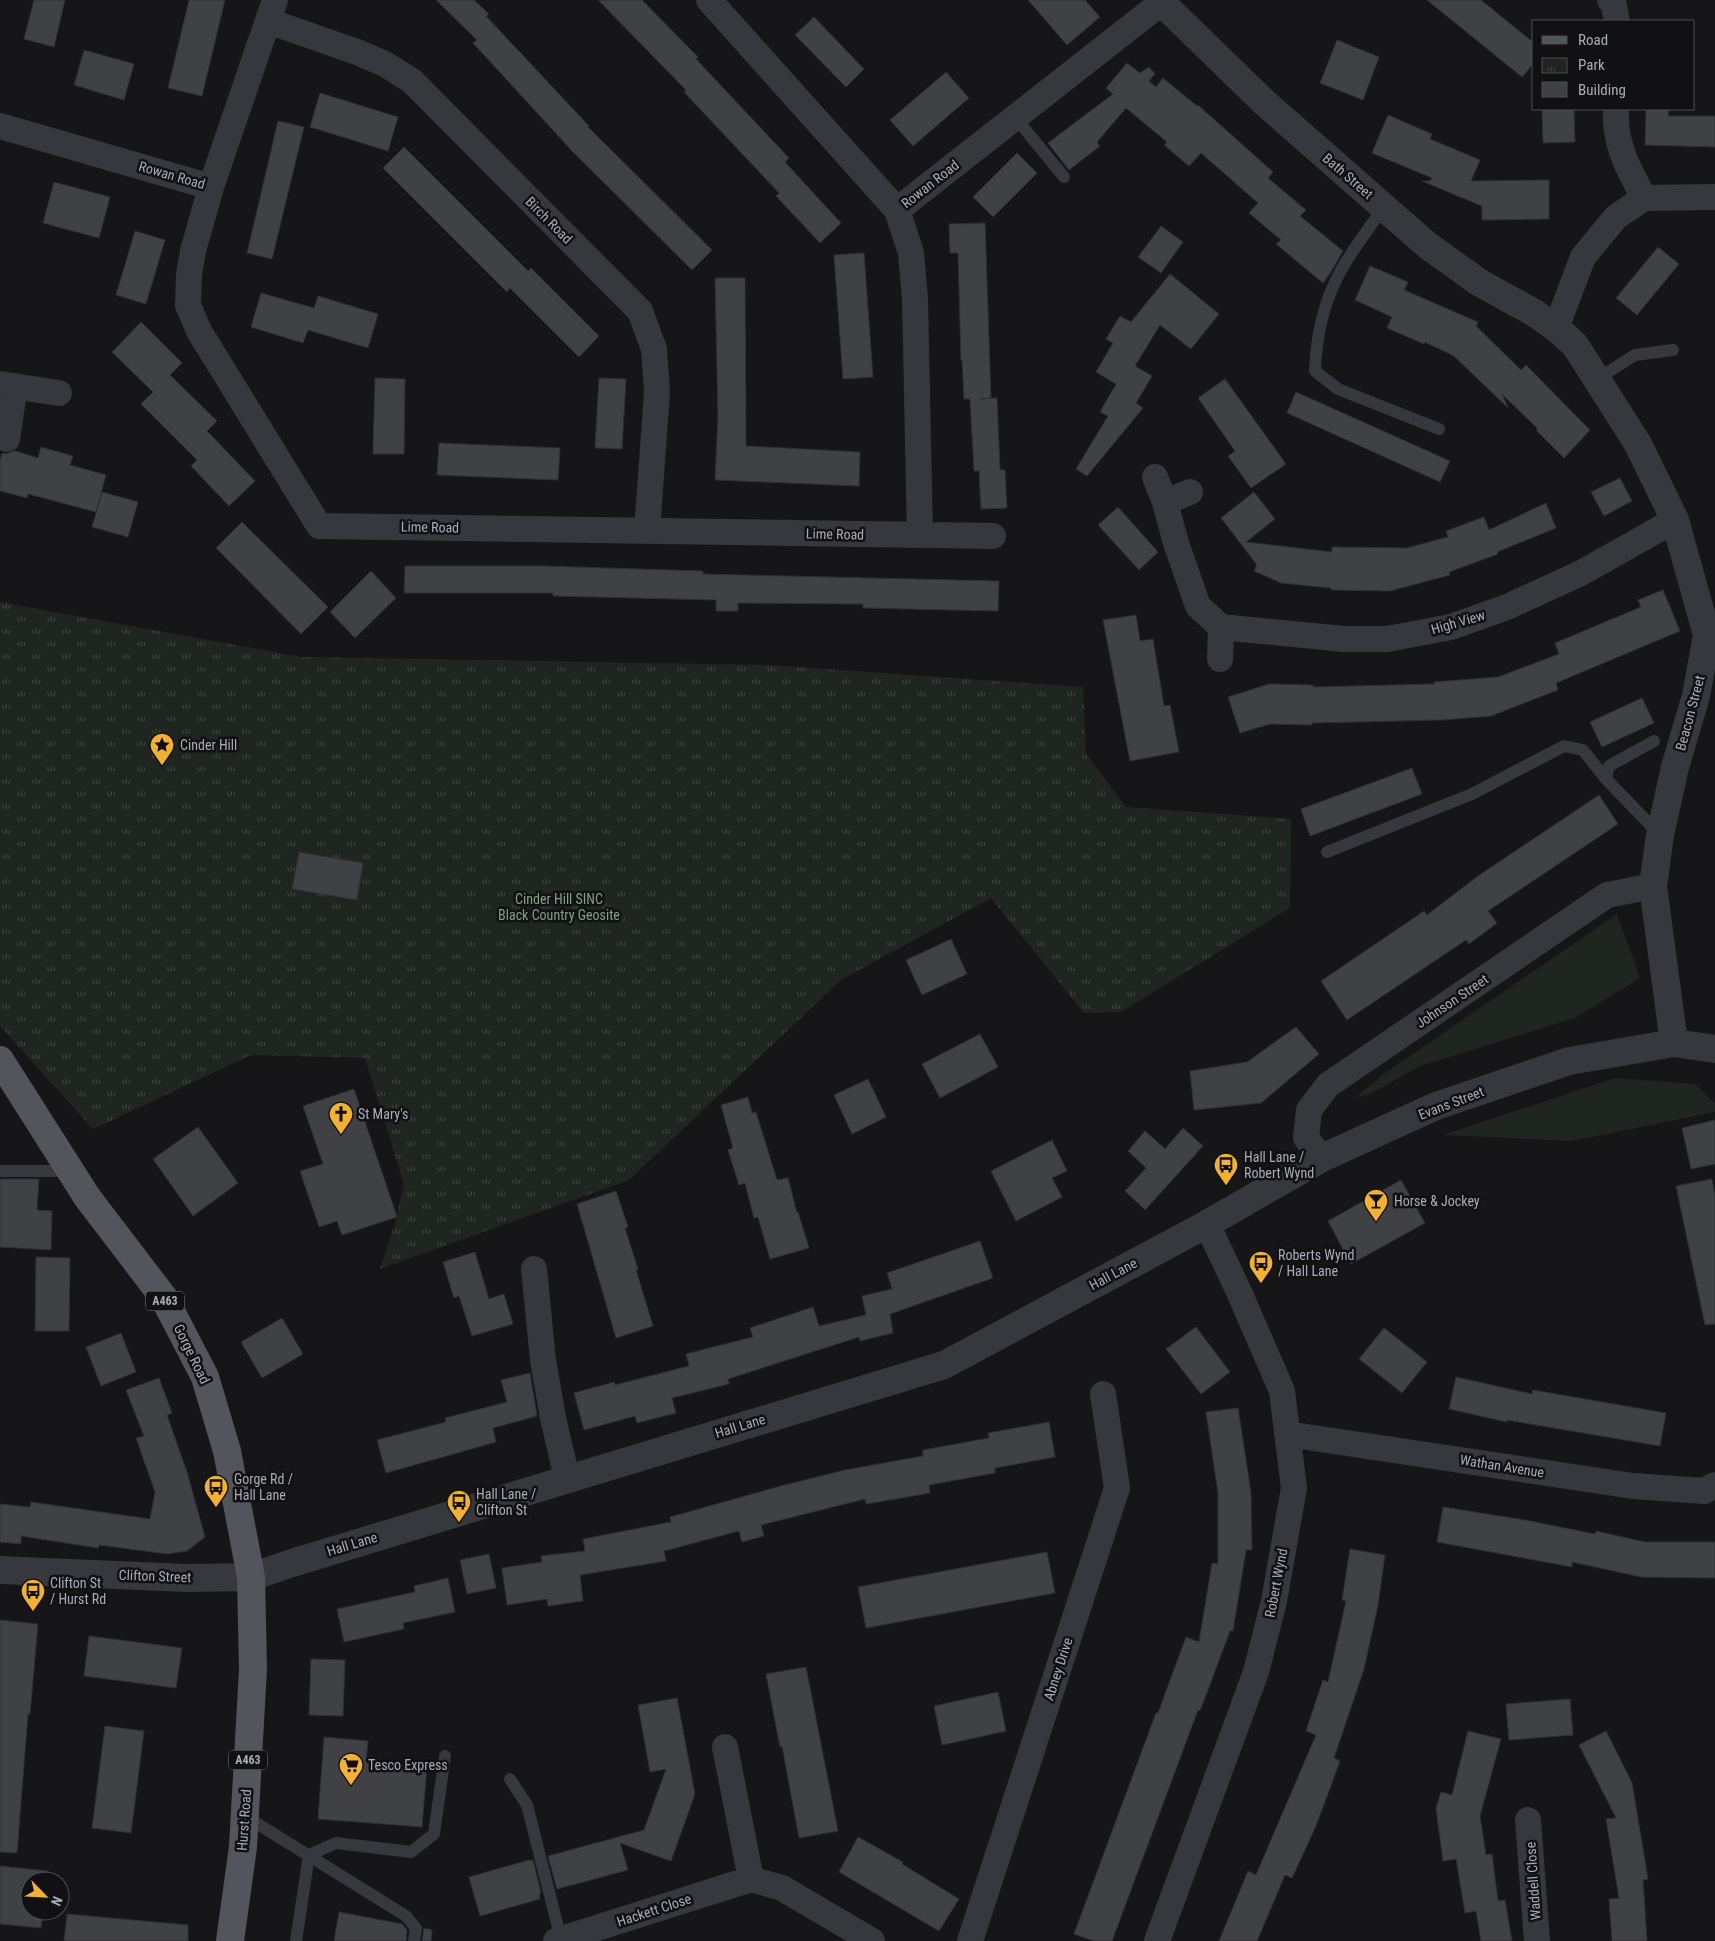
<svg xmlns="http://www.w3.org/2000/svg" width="1715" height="1941" font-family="'Roboto Condensed',sans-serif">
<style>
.green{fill:#1e261f}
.park{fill:url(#park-tufts)}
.building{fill:#404145;stroke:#303034}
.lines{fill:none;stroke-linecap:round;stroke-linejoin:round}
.service{stroke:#37383d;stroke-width:12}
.minor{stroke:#37383d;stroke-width:26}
.tertiary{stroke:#37383d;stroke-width:28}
.primary{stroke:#53555c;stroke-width:28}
.labels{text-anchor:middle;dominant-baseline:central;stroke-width:5;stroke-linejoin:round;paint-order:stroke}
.shield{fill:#111113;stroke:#7b7e86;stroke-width:1}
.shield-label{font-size:12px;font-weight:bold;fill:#a8adb8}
.street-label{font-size:14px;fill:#a8adb8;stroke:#111113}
.poi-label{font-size:14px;fill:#a8adb8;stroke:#111113;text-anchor:start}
.park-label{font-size:14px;fill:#7fa381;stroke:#111113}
</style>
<defs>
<pattern id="park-tufts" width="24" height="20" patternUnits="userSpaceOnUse" patternTransform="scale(1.25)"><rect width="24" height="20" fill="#1e261f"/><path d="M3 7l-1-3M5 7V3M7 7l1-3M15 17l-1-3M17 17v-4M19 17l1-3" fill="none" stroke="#3c433d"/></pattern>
</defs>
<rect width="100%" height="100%" fill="#161618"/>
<path class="green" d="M 1617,914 L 1640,978 L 1575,1018 L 1420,1066 L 1370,1094 L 1355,1098 L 1382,1075 Z
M 1615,1078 L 1695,1084 L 1715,1103 L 1715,1112 L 1572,1141 L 1443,1135 Z"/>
<path class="park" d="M 0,602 L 301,657 L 768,665 L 1083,687 L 1086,754 L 1126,807 L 1291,819 L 1290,908 L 1121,1012 L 1084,1013 L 991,898 L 841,980 L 629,1180 L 380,1269 L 397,1217 L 404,1184 L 365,1058 L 251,1055 L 93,1129 L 0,1026 Z"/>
<path class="building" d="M 34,0 L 65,0 L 54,47 L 24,39 Z
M 189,0 L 225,0 L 202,96 L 168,88 Z
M 436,0 L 474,0 L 489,14 L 486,16 L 589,126 L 588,127 L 712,250 L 692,270 L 573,152 L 473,43 L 477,40 Z
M 598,0 L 642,0 L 698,57 L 696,59 L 789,158 L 785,162 L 841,223 L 820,243 L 776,196 L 779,193 L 684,92 L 686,90 Z
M 1028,0 L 1085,0 L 1100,17 L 1067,45 Z
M 1427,0 L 1481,0 L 1534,43 L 1534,63 L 1522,77 Z
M 814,17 L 864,69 L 846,87 L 795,35 Z
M 1337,40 L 1379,57 L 1363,100 L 1320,83 Z
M 84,50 L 134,64 L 124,100 L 74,85 Z
M 1127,63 L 1140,73 L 1149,67 L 1155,74 L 1149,81 L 1156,87 L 1163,78 L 1197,106 L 1198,105 L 1273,172 L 1268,178 L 1306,210 L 1300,216 L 1343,251 L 1329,275 L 1323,283 L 1276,244 L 1281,240 L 1249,213 L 1258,203 L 1201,153 L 1189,166 L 1164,145 L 1167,142 L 1126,108 L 1097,142 L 1100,146 L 1069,170 L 1048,143 L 1113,94 L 1106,88 Z
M 946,72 L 969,98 L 913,146 L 890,120 Z
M 320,93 L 398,117 L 388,151 L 310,127 Z
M 1542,109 L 1574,109 L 1575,142 L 1543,143 Z
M 1646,109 L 1669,109 L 1668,116 L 1715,116 L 1715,147 L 1645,145 Z
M 1388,115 L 1432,134 L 1430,139 L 1480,160 L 1471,181 L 1549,180 L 1549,219 L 1482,220 L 1482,206 L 1422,181 L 1430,181 L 1432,178 L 1372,153 Z
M 278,121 L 304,127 L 272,259 L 247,253 Z
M 404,147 L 528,271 L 531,268 L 599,336 L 579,357 L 510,288 L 507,292 L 383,168 Z
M 1017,153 L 1037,173 L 993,217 L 973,197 Z
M 54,182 L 110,197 L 99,238 L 43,223 Z
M 985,223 L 991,398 L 980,399 L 997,398 L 1000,470 L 1005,470 L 1007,508 L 981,509 L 979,471 L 974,471 L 970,399 L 964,399 L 962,360 L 961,360 L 958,253 L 950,253 L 949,224 Z
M 1161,226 L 1183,242 L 1161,273 L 1138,257 Z
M 135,231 L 165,240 L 146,304 L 116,295 Z
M 1658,247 L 1679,264 L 1637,315 L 1616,298 Z
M 864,253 L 873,377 L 843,379 L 834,255 Z
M 1370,266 L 1408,282 L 1404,290 L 1478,322 L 1476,326 L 1521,370 L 1526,365 L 1590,430 L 1564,458 L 1536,430 L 1538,429 L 1502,394 L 1508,408 L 1454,356 L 1425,342 L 1424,344 L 1387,328 L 1392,317 L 1355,300 Z
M 1170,274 L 1219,314 L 1191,349 L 1160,325 L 1135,366 L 1152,376 L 1136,403 L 1143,408 L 1087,476 L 1076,469 L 1108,416 L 1100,412 L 1116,384 L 1096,372 L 1113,343 L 1106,339 L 1120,316 L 1131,322 Z
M 715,278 L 745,278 L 746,446 L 860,452 L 859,486 L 715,480 L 718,416 Z
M 261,293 L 314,308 L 318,296 L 378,314 L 368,348 L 308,330 L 303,343 L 251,327 Z
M 141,322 L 182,363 L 170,375 L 217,421 L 207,431 L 255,481 L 229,506 L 191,466 L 197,460 L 141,404 L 153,392 L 112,352 Z
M 375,378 L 405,379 L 404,454 L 373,454 Z
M 599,378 L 626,379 L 622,449 L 595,448 Z
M 1225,379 L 1286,464 L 1251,488 L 1228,456 L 1235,451 L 1198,398 Z
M 1296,392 L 1450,461 L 1440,482 L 1287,413 Z
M 439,443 L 560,448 L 558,480 L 437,475 Z
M 41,447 L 73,456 L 70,465 L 106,475 L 96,512 L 28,494 L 27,498 L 0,491 L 0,461 L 2,453 L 5,454 L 15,451 L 38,458 Z
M 1620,478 L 1632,501 L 1604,516 L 1591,492 Z
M 102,492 L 138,502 L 128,537 L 92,527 Z
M 1254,492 L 1275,519 L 1246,542 L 1332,552 L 1332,547 L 1407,548 L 1448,537 L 1446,531 L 1484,517 L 1489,530 L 1546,503 L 1556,528 L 1497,552 L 1498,554 L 1449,572 L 1450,575 L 1390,591 L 1331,590 L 1331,588 L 1281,583 L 1254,571 L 1257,565 L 1221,518 Z
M 1118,507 L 1158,552 L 1139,570 L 1098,525 Z
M 242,522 L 328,607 L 301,634 L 216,548 Z
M 405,566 L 544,566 L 703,571 L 703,574 L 999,581 L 998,611 L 863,608 L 863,604 L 738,603 L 738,611 L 716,611 L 716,600 L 553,596 L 553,593 L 404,593 Z
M 371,571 L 396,598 L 355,638 L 330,612 Z
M 1663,590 L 1680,631 L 1556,683 L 1558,690 L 1491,716 L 1442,720 L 1312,723 L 1312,725 L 1270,724 L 1240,733 L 1228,697 L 1269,684 L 1313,685 L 1313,687 L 1434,684 L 1434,682 L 1498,677 L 1559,654 L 1555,643 L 1641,607 L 1638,600 Z
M 1136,615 L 1140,641 L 1153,639 L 1164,706 L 1170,705 L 1179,752 L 1130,761 L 1103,620 Z
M 1642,698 L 1654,723 L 1602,747 L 1590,722 Z
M 1412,768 L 1422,794 L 1310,836 L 1301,809 Z
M 1599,795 L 1618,824 L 1488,911 L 1497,923 L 1469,944 L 1466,940 L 1347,1020 L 1321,981 L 1424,911 L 1427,915 L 1478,876 Z
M 299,852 L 363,863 L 357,900 L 292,889 Z
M 951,939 L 967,974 L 922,995 L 906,960 Z
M 1296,1027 L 1319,1054 L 1261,1103 L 1194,1110 L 1190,1071 L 1247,1062 Z
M 980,1034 L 998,1067 L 940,1098 L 922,1064 Z
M 868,1079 L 886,1117 L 852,1134 L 834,1095 Z
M 354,1089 L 397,1217 L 342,1235 L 337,1221 L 319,1227 L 300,1171 L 323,1164 L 303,1106 Z
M 748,1097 L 752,1113 L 756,1112 L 777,1180 L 788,1178 L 797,1213 L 798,1212 L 809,1248 L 770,1259 L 758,1217 L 754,1218 L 745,1183 L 739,1185 L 728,1150 L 733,1148 L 721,1105 Z
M 1715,1120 L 1715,1164 L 1691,1169 L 1682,1128 Z
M 198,1127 L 238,1183 L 193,1216 L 153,1159 Z
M 1183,1128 L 1203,1146 L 1145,1210 L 1125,1191 L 1146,1168 L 1128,1151 L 1145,1131 L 1165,1149 Z
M 1052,1140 L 1067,1171 L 1052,1178 L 1062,1197 L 1016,1221 L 991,1171 Z
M 0,1179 L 39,1179 L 37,1210 L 52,1211 L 51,1250 L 0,1247 Z
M 1712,1179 L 1715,1196 L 1715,1324 L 1705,1325 L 1676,1186 Z
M 1401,1180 L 1425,1223 L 1351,1264 L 1328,1221 Z
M 616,1191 L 628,1227 L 625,1228 L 638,1269 L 636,1270 L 653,1326 L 616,1338 L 577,1204 Z
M 980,1241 L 993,1278 L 890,1314 L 893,1333 L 860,1341 L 859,1337 L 728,1379 L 729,1384 L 672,1398 L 676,1413 L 637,1423 L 635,1416 L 584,1430 L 574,1393 L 614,1382 L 615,1385 L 689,1366 L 686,1354 L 753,1337 L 750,1328 L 813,1307 L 819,1326 L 866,1315 L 862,1296 L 892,1289 L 887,1273 Z
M 475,1252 L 489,1299 L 504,1294 L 513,1324 L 472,1336 L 459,1296 L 454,1298 L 443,1262 Z
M 36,1257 L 70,1258 L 69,1331 L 35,1331 Z
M 282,1318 L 303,1354 L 262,1378 L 241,1342 Z
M 1196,1327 L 1230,1372 L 1201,1394 L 1166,1349 Z
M 1384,1328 L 1427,1362 L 1402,1393 L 1359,1359 Z
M 121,1333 L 136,1372 L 101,1386 L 86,1347 Z
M 530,1373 L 537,1416 L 493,1428 L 496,1442 L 386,1473 L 377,1440 L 446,1422 L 445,1418 L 507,1402 L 501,1380 Z
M 1456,1377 L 1532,1394 L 1533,1390 L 1666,1413 L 1660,1446 L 1507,1420 L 1507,1422 L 1449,1409 Z
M 159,1378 L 172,1413 L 167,1415 L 187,1472 L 205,1537 L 187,1551 L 167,1554 L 99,1545 L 98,1548 L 21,1536 L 21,1544 L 0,1542 L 0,1504 L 30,1507 L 31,1502 L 150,1519 L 155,1492 L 136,1438 L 144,1436 L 126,1390 Z
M 1238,1408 L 1251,1493 L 1252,1550 L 1246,1550 L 1233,1631 L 1230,1631 L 1200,1711 L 1198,1710 L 1112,1941 L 1094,1941 L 1074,1934 L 1156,1713 L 1158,1713 L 1186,1637 L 1199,1642 L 1212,1563 L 1218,1564 L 1218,1493 L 1206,1412 Z
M 1049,1422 L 1055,1457 L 995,1468 L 995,1473 L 929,1485 L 930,1493 L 866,1504 L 865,1499 L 761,1525 L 764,1536 L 742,1542 L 739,1531 L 664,1551 L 666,1561 L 580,1575 L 583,1601 L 548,1606 L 547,1599 L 507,1605 L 502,1568 L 542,1562 L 541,1556 L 585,1551 L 583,1539 L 671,1522 L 670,1517 L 781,1486 L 845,1470 L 923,1456 L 923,1450 L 989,1438 L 988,1433 Z
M 1443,1507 L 1525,1520 L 1595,1534 L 1596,1531 L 1645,1542 L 1715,1542 L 1715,1578 L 1641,1577 L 1572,1562 L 1572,1567 L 1437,1542 Z
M 1350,1549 L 1385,1555 L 1378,1605 L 1364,1669 L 1334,1758 L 1340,1761 L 1316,1826 L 1292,1878 L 1285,1875 L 1257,1941 L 1219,1941 L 1248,1871 L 1256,1875 L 1316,1735 L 1306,1731 L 1323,1680 L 1328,1682 L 1346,1601 L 1342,1600 Z
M 1047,1552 L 1055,1593 L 866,1628 L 858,1587 Z
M 489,1554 L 496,1588 L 467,1594 L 460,1560 Z
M 448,1578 L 455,1612 L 403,1623 L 404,1629 L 344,1642 L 337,1609 L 415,1592 L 414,1586 Z
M 0,1620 L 38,1624 L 30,1714 L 28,1714 L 17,1853 L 0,1852 Z
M 89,1636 L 182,1648 L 176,1688 L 84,1676 Z
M 311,1659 L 345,1660 L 343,1716 L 309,1715 Z
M 806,1667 L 838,1831 L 799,1838 L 782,1746 L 780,1747 L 766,1674 Z
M 998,1692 L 1006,1731 L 942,1745 L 934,1706 Z
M 677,1698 L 695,1794 L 671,1861 L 620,1843 L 628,1870 L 557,1889 L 548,1856 L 644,1830 L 666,1769 L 650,1772 L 638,1705 Z
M 1570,1699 L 1573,1735 L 1509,1740 L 1506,1704 Z
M 105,1726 L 144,1731 L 131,1833 L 92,1828 Z
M 1468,1731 L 1501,1739 L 1480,1816 L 1486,1855 L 1492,1854 L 1498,1901 L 1505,1900 L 1512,1941 L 1481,1941 L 1476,1911 L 1465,1913 L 1456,1859 L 1443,1861 L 1436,1808 L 1441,1792 L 1452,1795 Z
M 1606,1731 L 1632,1783 L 1648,1879 L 1643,1880 L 1647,1941 L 1612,1941 L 1609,1899 L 1619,1898 L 1606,1819 L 1616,1818 L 1579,1745 Z
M 324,1737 L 368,1741 L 366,1762 L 427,1766 L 422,1827 L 318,1819 Z
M 858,1837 L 903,1862 L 902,1864 L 959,1899 L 939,1931 L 839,1872 Z
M 529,1860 L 530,1861 L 533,1860 L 541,1893 L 539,1894 L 540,1899 L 480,1916 L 469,1877 Z
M 0,1866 L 48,1871 L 46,1881 L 30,1881 L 30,1911 L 43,1911 L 41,1928 L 0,1924 Z
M 339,1912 L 402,1924 L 407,1930 L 406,1941 L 334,1941 Z
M 67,1914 L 188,1925 L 188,1941 L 64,1941 Z
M 424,1928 L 432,1930 L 431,1941 L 422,1941 Z"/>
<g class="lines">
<path class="service" d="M 1015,117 L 1064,177
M 1384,207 C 1368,230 1349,253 1337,278 C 1323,306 1316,340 1315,371 L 1338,389 L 1439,429
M 1597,379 L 1635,355 L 1673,350
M 1654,741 L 1609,766 L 1606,779 L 1660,835
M 1327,852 L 1472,794 L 1564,746 L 1583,750 L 1606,779
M 0,1171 L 71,1171
M 510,1779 L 527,1805 L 561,1939
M 245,1816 L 406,1916 L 416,1928 L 414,1941
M 309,1855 L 336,1843 L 411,1852 L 434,1834 L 445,1756
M 296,1941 L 309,1855"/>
<path class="minor" d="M 275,0 L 211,187 L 193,251 L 189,275 L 188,305 L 199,331 L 319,526 L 993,536
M 709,0 L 897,210 L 911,253 L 915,299 L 920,535
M 1610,0 L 1613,2 L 1617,21
M 268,21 L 357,52 L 385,64 L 412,81 L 640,311 L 654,349 L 657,392 L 647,531
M 1616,109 C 1614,144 1628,168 1644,198
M 0,126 L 211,187
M 897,210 L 1161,3
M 1556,328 L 1583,257 L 1616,217 L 1644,198 L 1715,197
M 0,384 L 59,393
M 7,439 L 15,386
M 1155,477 L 1165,502 L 1176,543 L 1198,606 L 1221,627 L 1344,639 L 1387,639 L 1451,627 L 1507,607 L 1581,573 L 1675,520
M 1165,502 L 1190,492
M 1220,659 L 1221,627
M 1322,1158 L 1306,1138 L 1309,1110 L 1328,1085 L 1607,895 L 1653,886
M 534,1269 L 543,1360 L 553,1418 L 567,1478
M 1287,1434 L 1633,1486 L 1704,1491 L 1715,1485
M 725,1747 L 751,1879
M 1528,1820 L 1537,1941
M 556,1941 L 751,1879 L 782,1888 L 872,1941
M 970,1941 L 1117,1488 L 1103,1394
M 1157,1941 L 1256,1672 L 1274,1601 L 1294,1488 L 1282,1391 L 1240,1294 L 1207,1224"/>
<path class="tertiary" d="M 1159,0 L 1264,102 L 1427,245 L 1480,283 L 1533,312 L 1556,328 L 1575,345 L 1638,444 L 1675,520 L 1707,635 L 1696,696 L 1675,767 L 1660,835 L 1653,886 L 1674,1043
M 0,1570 L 187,1578 L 251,1577 L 292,1563 L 944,1365 L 1207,1224 L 1322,1158 L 1436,1106 L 1569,1061 L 1674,1043 L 1715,1049"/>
<path class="primary" d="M 0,1060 L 87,1197 L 164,1298 L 205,1377 L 227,1451 L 251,1577 L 253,1669 L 243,1847 L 230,1941"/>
</g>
<defs>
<symbol id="sight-pin" viewBox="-11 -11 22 30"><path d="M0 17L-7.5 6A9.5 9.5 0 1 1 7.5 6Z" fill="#f2b134" stroke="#111113"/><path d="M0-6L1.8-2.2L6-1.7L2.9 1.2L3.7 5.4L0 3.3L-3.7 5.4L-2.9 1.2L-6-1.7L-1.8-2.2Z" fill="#111"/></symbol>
<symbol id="church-pin" viewBox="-11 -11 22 30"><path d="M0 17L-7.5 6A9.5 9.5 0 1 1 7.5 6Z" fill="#f2b134" stroke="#111113"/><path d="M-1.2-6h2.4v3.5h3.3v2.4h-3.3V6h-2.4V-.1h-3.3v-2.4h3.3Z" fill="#111"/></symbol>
<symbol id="bus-pin" viewBox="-11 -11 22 30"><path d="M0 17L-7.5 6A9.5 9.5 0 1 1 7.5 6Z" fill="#f2b134" stroke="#111113"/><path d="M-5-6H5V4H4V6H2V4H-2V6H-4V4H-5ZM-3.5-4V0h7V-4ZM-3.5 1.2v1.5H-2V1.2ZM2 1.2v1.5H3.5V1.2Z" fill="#111"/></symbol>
<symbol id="bar-pin" viewBox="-11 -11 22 30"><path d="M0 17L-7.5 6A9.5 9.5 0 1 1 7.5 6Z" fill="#f2b134" stroke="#111113"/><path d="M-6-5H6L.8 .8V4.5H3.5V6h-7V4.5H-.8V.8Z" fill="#111"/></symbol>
<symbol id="supermarket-pin" viewBox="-11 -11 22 30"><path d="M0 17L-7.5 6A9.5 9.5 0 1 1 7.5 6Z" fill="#f2b134" stroke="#111113"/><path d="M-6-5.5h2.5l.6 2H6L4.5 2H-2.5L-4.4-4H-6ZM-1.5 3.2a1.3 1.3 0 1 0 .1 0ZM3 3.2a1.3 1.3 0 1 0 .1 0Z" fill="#111"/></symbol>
</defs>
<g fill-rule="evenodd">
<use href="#sight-pin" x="148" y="731" width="28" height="38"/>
<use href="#church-pin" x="327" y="1100" width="28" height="38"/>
<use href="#bus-pin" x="1212" y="1151" width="28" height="38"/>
<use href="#bar-pin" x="1362" y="1187" width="28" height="38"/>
<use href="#bus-pin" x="1247" y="1249" width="28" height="38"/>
<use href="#bus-pin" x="202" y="1473" width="28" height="38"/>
<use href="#bus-pin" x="445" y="1488" width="28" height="38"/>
<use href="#bus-pin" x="19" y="1577" width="28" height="38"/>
<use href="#supermarket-pin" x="337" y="1751" width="28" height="38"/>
</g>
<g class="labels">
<g class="shield">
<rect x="146" y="1291.5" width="38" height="19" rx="4"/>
<rect x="229" y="1750.5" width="38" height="19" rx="4"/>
</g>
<g class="shield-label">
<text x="165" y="1301">A463</text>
<text x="248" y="1760">A463</text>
</g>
<g class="street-label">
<text transform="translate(172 175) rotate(16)">Rowan Road</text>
<text transform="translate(1348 176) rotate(41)">Bath Street</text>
<text transform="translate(930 184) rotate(-38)">Rowan Road</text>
<text transform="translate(549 220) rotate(45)">Birch Road</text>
<text transform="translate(430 527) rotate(1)">Lime Road</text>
<text transform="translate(835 534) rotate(1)">Lime Road</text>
<text transform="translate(1458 622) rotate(-16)">High View</text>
<text transform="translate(1690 713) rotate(-75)">Beacon Street</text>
<text transform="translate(1452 1001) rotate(-34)">Johnson Street</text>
<text transform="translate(1451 1103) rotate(-21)">Evans Street</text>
<text transform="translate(1113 1274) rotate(-28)">Hall Lane</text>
<text transform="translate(192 1354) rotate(64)">Gorge Road</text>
<text transform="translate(740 1426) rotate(-17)">Hall Lane</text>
<text transform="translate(1502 1466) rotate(9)">Wathan Avenue</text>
<text transform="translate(352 1544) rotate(-17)">Hall Lane</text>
<text transform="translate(155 1576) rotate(2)">Clifton Street</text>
<text transform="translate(1276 1583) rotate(-79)">Robert Wynd</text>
<text transform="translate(1058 1669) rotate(-72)">Abney Drive</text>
<text transform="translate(244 1820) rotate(-86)">Hurst Road</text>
<text transform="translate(1533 1881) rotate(-94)">Waddell Close</text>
<text transform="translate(654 1910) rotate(-18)">Hackett Close</text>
</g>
<g class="poi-label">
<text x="180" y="745">Cinder Hill</text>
<text x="358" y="1114">St Mary's</text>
<text x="1244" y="1157">Hall Lane /<tspan x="1244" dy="16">Robert Wynd</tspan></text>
<text x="1394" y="1201">Horse &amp; Jockey</text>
<text x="1278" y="1255">Roberts Wynd<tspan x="1278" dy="16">/ Hall Lane</tspan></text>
<text x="234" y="1479">Gorge Rd /<tspan x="234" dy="16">Hall Lane</tspan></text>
<text x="476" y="1494">Hall Lane /<tspan x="476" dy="16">Clifton St</tspan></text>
<text x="50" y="1583">Clifton St<tspan x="50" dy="16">/ Hurst Rd</tspan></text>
<text x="368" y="1765">Tesco Express</text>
</g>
<g class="park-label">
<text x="559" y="899">Cinder Hill SINC<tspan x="559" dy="16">Black Country Geosite</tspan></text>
</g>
</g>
<rect x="1532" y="20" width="162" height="90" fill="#111113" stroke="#4d4f55"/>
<rect x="1542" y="36" width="25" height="8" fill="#53555c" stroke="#4d4f55"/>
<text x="1578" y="45" font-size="15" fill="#a8adb8">Road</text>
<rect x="1542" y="58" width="25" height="15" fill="url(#park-tufts)" stroke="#4d4f55"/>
<text x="1578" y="70" font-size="15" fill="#a8adb8">Park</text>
<rect x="1542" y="82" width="25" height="15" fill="#404145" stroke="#4d4f55"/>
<text x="1578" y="95" font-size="15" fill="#a8adb8">Building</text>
<g transform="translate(45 1896) rotate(114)"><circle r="24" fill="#111113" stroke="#4d4f55"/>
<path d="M0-4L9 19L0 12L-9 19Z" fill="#f2b134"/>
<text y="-8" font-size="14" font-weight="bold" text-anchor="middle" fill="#a8adb8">N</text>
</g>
</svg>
